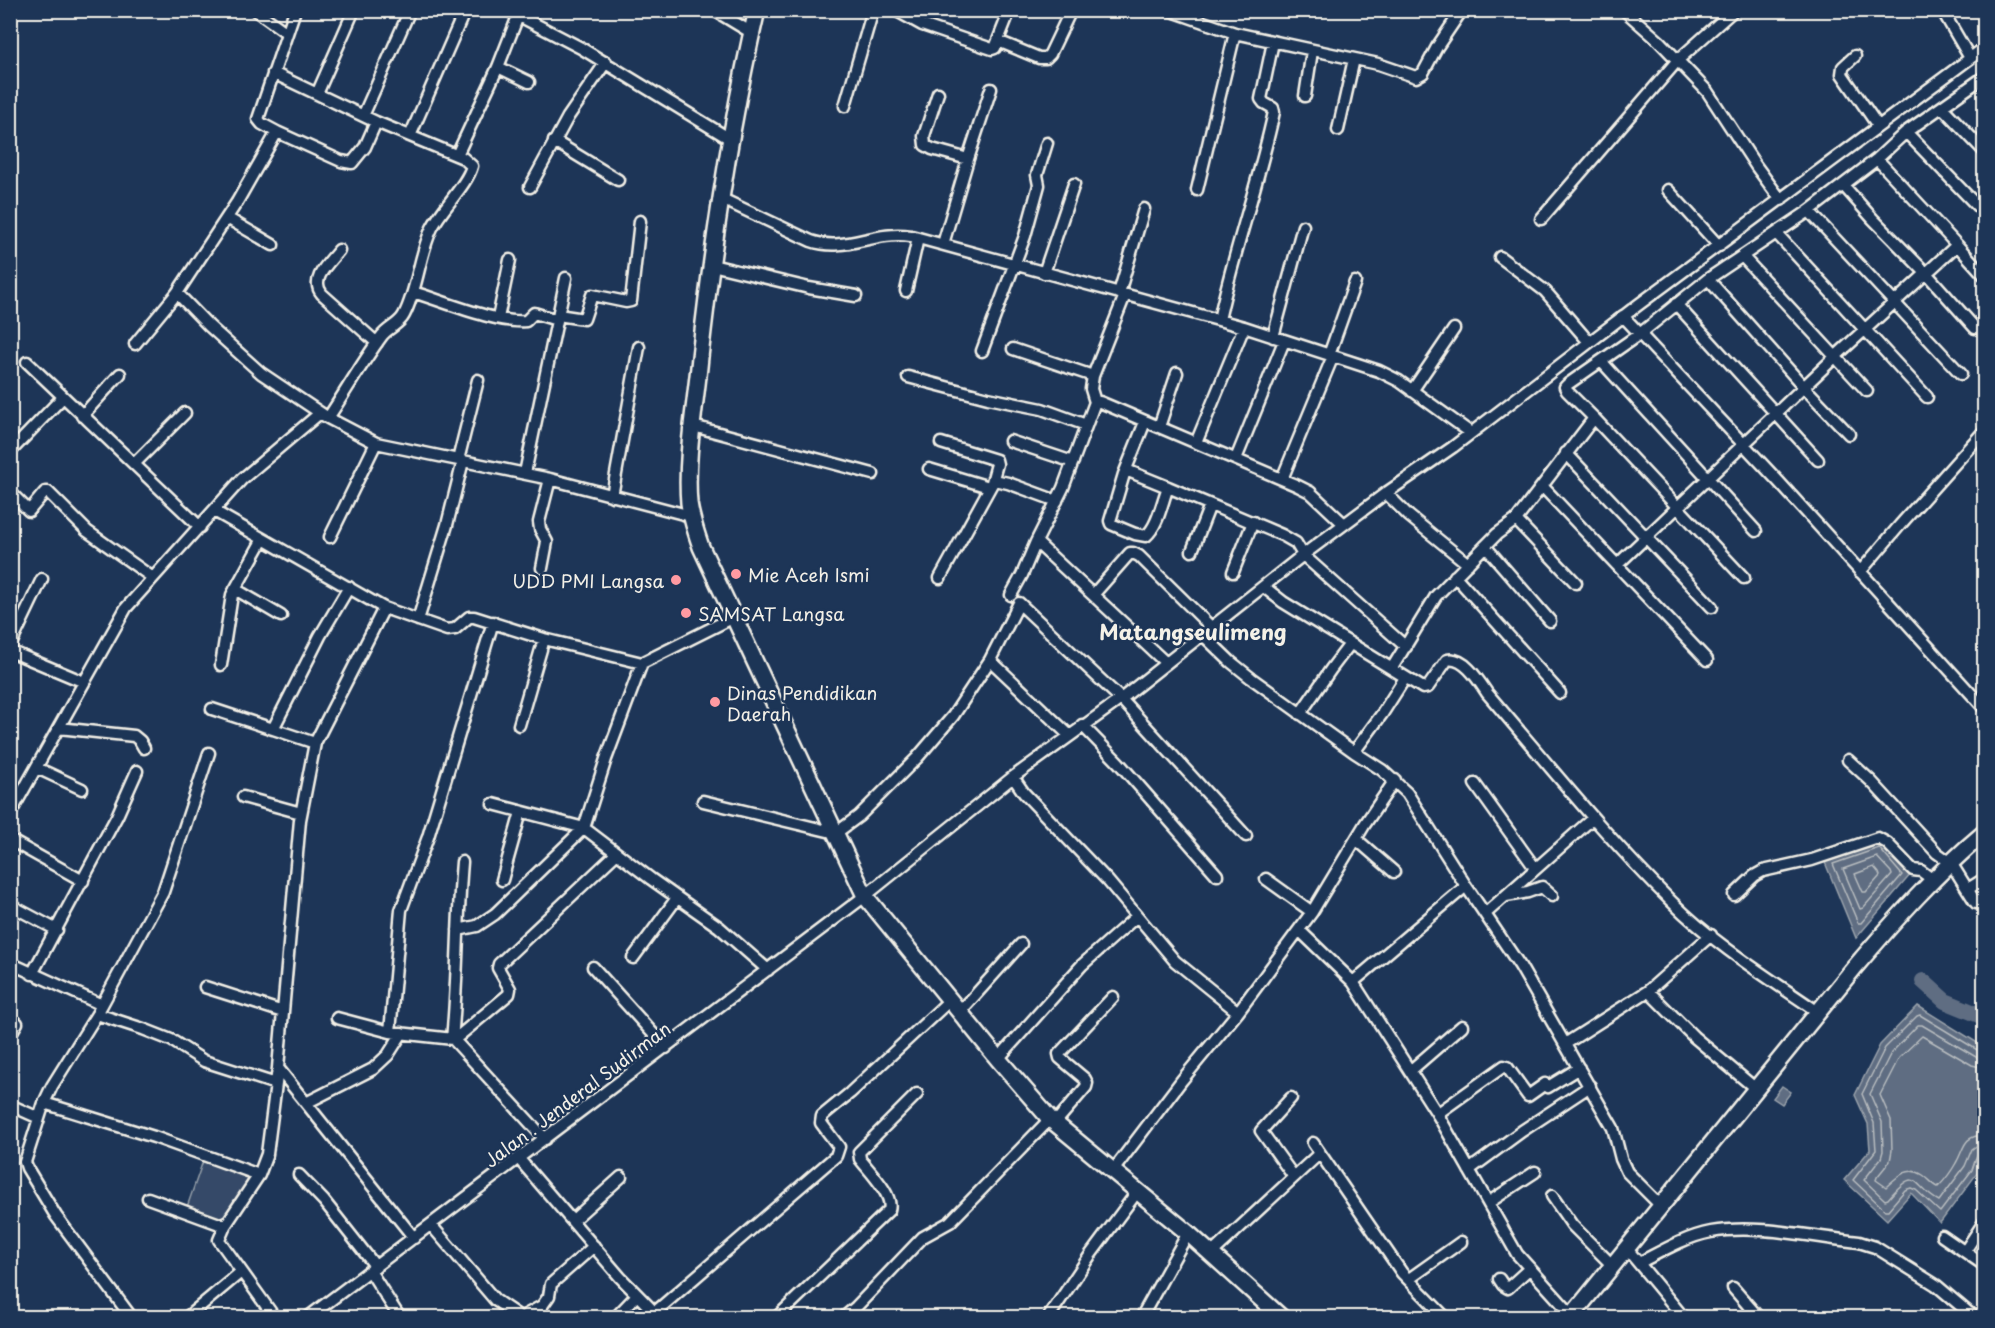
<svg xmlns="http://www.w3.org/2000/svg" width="1995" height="1328" font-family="'Playpen Sans',sans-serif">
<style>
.green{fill:#354a67;stroke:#949ea8;stroke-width:1.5}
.water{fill:#5e6d82;stroke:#9aa2ab;stroke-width:1.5}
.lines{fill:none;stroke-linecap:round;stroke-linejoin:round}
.shore{stroke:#b8bcbf;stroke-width:1.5}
.river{stroke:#5e6d82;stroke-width:16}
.minor-casing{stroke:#f4f1e8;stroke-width:15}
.highway-casing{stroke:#f4f1e8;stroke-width:20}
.minor{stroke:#1d3557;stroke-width:10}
.highway{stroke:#1d3557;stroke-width:15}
.poi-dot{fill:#ff9aa2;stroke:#1d3557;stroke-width:2}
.labels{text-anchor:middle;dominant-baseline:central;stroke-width:5;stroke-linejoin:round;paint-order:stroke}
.poi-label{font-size:18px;fill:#f4f1e8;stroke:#1d3557;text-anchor:start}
.street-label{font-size:18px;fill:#f4f1e8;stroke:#1d3557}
.quarter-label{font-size:21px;font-weight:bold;fill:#f4f1e8;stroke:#1d3557}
</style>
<rect width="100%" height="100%" fill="#1d3557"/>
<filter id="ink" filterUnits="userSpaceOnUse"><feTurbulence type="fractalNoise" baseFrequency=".0167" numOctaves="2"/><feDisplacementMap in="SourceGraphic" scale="12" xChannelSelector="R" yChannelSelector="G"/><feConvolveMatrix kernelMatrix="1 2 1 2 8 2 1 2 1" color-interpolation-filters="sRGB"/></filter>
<g filter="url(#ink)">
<path class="green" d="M 204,1158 L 251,1176 L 223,1222 L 187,1207 Z"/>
<path class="water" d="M 1881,841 L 1911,874 L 1856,938 L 1824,860 Z
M 1918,1006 L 1984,1047 L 1984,1148 L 1978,1172 L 1940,1223 L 1911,1193 L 1887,1220 L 1844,1180 L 1870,1150 L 1868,1124 L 1855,1095 L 1880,1045 Z
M 1782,1086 L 1791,1092 L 1782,1104 L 1773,1098 Z"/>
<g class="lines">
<path class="shore" d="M 1879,848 L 1902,875 L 1861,923 L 1858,923 L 1833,864 Z
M 1877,857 L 1891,872 L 1892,875 L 1863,908 L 1860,909 L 1843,869 Z
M 1874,867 L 1879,873 L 1880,876 L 1866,892 L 1863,892 L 1855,874 Z
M 1984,1052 L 1979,1051 L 1920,1015 L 1917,1016 L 1885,1048 L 1862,1094 L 1874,1123 L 1876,1150 L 1853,1180 L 1885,1210 L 1888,1210 L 1905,1190 L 1911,1188 L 1916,1190 L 1940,1212 L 1972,1170 L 1977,1155 L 1984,1152
M 1984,1059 L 1976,1057 L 1922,1025 L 1918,1025 L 1891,1053 L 1870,1094 L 1882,1122 L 1883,1151 L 1881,1158 L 1864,1180 L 1885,1200 L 1888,1199 C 1919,1163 1912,1187 1939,1201 L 1965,1166 L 1972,1149 L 1978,1145 L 1984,1144
M 1984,1068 L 1972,1065 L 1922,1036 L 1899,1058 L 1880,1095 L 1891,1120 L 1892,1150 L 1890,1161 L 1877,1177 L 1876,1180 L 1886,1187 C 1897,1177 1908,1165 1923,1175 C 1929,1179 1932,1184 1938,1187 C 1945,1180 1951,1172 1956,1163 C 1965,1148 1962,1136 1984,1135"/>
<path class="river" d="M 1923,981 L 1945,1001 L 1984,1017"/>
<defs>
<path id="minor" d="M 255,10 L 287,33
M 508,10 L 581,48 L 730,139
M 714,10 L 752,33
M 895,10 L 922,25 L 992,49 L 995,48 L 1010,10
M 1169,10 L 1235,33 L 1378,64 L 1416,77 L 1423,73 L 1437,47 L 1462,10
M 1624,10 L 1659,41 L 1707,91 L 1756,166 L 1781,200
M 1942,10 L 1970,58
M 998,41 L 1039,58 L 1046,58 L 1050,54 L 1071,10
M 1855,56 L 1843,67 L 1842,74 L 1878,126
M 498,67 L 529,82
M 273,73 L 376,122 L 463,158 L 472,166 C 467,185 442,208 432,228 C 419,255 418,288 404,315 C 399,325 387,328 381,337 C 362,363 346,391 328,418
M 938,93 L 924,136 L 925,145 L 932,149 L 968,159
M 317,94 L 354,10
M 1305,96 L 1312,51
M 845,106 L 873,10
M 1942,107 L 1984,151
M 363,116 L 410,10
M 1338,130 L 1354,59
M 277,132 L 341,161 L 352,163 L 365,147 L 376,122
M 1906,132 L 1984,213
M 410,136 L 465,10
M 554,141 L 618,180
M 457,155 L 498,67 L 520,11
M 1877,159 L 1957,245
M 1843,185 L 1873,219 L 1926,273 L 1975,328
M 530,187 L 568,117 L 606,62
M 1197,190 L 1235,33
M 1668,190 L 1719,246
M 720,198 L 811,241 C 846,253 874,230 911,236 L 1244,327 L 1379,371 L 1399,381 L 1471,433
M 1809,211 L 1961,374
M 227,218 L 273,245
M 1541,219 L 1678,60 L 1734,10
M 1777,234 L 1927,397
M 943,244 L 968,159 L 991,89
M 339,250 C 330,262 309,279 322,294 L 377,343
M 1742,256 L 1867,391
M 1500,257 L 1545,291 L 1589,342
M 712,265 L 809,288 L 856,296
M 1044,273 L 1074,184
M 1708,279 L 1804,387 L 1849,434
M 906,291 L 918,238
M 413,292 C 443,301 497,324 526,321 L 534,313 L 557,320
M 177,293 L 209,326 L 261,373 L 328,418 L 376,443 L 550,479 L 691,516
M 1119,293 L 1144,209
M 1676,304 L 1818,460
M 558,315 L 584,319 L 592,295 L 626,302 L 631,301 L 640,221
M 1623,316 L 1779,482 L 1984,708
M 498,318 L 510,260
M 1219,320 C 1234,250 1259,182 1274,112 L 1273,108 L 1264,103 L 1261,99 L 1273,42
M 1273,337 L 1303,226
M 135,344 L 177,293 L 237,202 L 277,132 L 262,124 L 258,119 L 295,10
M 1013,349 L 1093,376
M 982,351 L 1025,236 L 1039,185 L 1037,175 L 1047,143
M 1329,355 L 1355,282
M 1601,361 L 1756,531
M 27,362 L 200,527
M 908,377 L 988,398 L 1042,409 L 1086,425
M 1412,391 L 1454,329
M 1095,402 L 1100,402 L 1298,486 L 1310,492 L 1344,524
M 82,416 L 120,374
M 1594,418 L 1744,578
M 693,426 L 873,474
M 1159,427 L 1177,373
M 1010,441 L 1073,462
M 941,443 L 996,460 L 997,464 L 992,482
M 1196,443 L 1244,327
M 10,452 L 63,397
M 1566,453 L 1712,607
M 1236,459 L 1284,341
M 458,460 L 478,380
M 134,464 L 185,413
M 929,469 L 989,487
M 1126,470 L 1168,487 C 1162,502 1158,526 1146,536 L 1135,534 L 1111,524 L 1110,521 L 1124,474 L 1145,422
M 525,473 L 566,278
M 1282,479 L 1333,356
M 1542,486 L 1707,660
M 1168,487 L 1282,535 L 1296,543 L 1303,555 L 1406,647
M 10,492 L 29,511 L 45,492 L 48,492 L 87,531 L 153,578
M 1386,493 L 1409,516 L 1468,564
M 612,496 L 639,347
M 214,511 L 384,608 L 447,630 L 455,629 L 469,617 L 474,617 L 544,639 L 642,663 L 734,617
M 1516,520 L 1576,583
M 330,537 L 376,443
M 1036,542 L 1166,663
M 1485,546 L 1550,621
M 1192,551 L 1210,505
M 1617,565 L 1835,357 L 1957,245 L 1984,275
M 542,568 L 547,542 L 540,529 L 539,522 L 550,479
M 1233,572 L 1253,522
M 1860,572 L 1900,525 L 1984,431
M 1455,576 L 1560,693
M 940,578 L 994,480 L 1008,483 L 1057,501
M 1264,587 L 1283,602 L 1423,688 L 1428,687 L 1447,660 C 1464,656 1479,681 1487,693 C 1548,764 1606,837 1672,902 C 1715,945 1769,978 1818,1012
M 235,589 L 281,616
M 1011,595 L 1022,575 L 1036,542 L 1063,488 L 1095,402 L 1091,389 L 1093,376 L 1125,295
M 1093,595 L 1130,553 L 1133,553 L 1139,556 L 1211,627
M 418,620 L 447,525 L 463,461
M 1202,634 L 1231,662 L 1251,678 L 1354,752 L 1382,770 L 1407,793 L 1466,886 L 1520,966 L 1613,1128 L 1621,1159 L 1627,1172 L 1662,1207
M 10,646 L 42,579
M 10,651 L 84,682
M 990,660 L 1069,735
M 221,665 L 232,595 L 263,539
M 1392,668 L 1436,596 L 1497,534 L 1516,520 L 1594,418 L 1567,391 L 1565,387 L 1568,384 L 1641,333 L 1708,279 L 1809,211 L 1877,159 L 1906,132 L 1984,77
M 212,709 L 273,729 L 320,636 L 349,587
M 1300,714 L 1331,669 L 1350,644
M 519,725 L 544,639
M 1082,725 L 1119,763 L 1217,875
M 59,728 L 134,736 L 140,741 L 144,748
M 273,729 L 315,743
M 1354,752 L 1382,714 L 1405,678
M 1848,760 L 1871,781 L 1937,853 L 1951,863 L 1976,903
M 37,768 L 82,789
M 1013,777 L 1024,793 L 1108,881 L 1175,961 L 1238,1012
M 1475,784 L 1535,868
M 243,797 L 301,813
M 703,801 L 836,833 L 859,816 L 917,758 L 953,716 L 990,660 L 1019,603 L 1121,699 L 1246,836
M 493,804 L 584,828 L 651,879 L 719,927 L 768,970
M 10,814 L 126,608 L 242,479 L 320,413
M 1356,839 L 1394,872
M 10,840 L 83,881
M 1266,879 L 1312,912
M 502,880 L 521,812
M 1968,889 L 1984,879
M 1734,895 L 1754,876 L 1763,871 L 1812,860 L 1878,838 L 1887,843 L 1913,870 L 1921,871 L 1933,880
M 1506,896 L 1528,892 L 1542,887 L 1552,896
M 10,905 L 57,930
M 1485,914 L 1593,818
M 458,930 L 477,926 L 495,914 L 584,828 L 606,759 L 642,663
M 1299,930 L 1353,982 L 1438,1115 L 1517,1254 L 1572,1315
M 633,958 L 677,898
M 10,963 L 102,1005
M 593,967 L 666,1048
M 32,974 L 117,816 L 137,771
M 1353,982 L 1466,886
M 205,987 L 283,1012
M 1648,991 L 1694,1037 L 1756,1089
M 960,1012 L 1021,944
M 97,1014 L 143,1029 L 171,1040 L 204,1061 L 276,1084
M 337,1018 L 390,1032 L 453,1039 L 545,1139
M 390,1032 L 401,910 L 428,837 L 493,622
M 10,1035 L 17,1023
M 452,1039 C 458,980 457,921 462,862
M 454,1040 L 509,994 L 510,989 L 498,968 L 499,964 L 617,853
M 1565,1044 L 1648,991 L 1711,935
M 998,1059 L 1082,965 L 1137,916
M 278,1068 L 414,1238
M 1410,1071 L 1462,1026
M 1291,1098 L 1261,1131 L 1294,1177
M 44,1103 L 154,1137 L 259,1175
M 306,1103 L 373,1069 L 388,1055 L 402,1033
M 10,1105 L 39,1118
M 1437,1114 L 1504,1066 L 1507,1067 L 1528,1096 L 1545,1084 L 1548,1087 L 1579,1068
M 1055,1123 L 1086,1087 L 1087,1083 L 1085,1079 L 1060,1058 L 1059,1054 L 1113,997
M 1313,1143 L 1402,1273 L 1446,1318
M 519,1159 L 620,1277 L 658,1316
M 1469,1170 L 1522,1131 L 1590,1086
M 1112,1172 L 1182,1080 L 1238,1012 L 1312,912 L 1365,824 L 1395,780
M 299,1175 L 324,1201 L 376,1267
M 1552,1196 L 1572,1225 L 1613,1266
M 148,1198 L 225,1226
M 1488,1203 L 1535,1172
M 572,1221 L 621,1177
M 431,1225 L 495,1300 L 520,1317
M 1942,1236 L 1984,1265
M 1627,1249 L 1684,1318
M 1965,1251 L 1984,1222
M 1211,1254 L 1320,1153
M 1639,1263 C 1662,1251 1685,1237 1711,1232 C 1756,1224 1813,1237 1859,1242 L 1875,1247 L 1936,1285 L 1975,1318
M 370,1271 L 400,1318
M 1409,1279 L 1461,1242
M 1499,1279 L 1503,1285 L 1508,1288 L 1530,1268
M 1733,1288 L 1759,1318
M 654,1313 L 836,1156 L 839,1147 L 821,1123 L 822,1116 L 850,1093 L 950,1000
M 10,1317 L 11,1318
M 132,1318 L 56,1216 L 27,1168 L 25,1162 L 44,1103 L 52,1086 L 97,1014 L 163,892 L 209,753
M 186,1318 L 241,1272
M 275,1318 L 219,1240 L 225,1226 L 259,1175 L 267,1154 L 278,1068 L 300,820 L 315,743 L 384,608
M 307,1318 L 865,896 L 1013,777 L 1121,699 L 1303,555 L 1386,493 L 1453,447 L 1638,305 L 1984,48
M 520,1318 L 542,1306 L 549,1296 L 551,1284 L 594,1246
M 615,1318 L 637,1295
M 776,1318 L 889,1210 C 894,1195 869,1171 860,1159 L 859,1152 L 917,1094
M 843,1318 L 856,1307 L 923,1237 L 950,1222 L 1050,1119
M 1048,1318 L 1091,1254 L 1137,1192
M 1141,1318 L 1188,1233"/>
<path id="highway" d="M 757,10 C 730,125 713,241 700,357 C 696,402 685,458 689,503 C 691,518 696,532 701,547 L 865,896 L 998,1059 L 1050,1119 L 1188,1233 L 1282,1318
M 1570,1318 L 1854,968 C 1895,920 1936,873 1984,833"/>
</defs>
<use href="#minor" class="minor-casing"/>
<use href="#highway" class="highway-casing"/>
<use href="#minor" class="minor"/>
<use href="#highway" class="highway"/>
</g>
</g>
<g class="poi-dot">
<circle cx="736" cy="574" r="6"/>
<circle cx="676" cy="580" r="6"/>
<circle cx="686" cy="613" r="6"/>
<circle cx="715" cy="702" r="6"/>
</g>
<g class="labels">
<g class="poi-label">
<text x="748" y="574">Mie Aceh Ismi</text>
<text x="664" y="580" text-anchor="end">UDD PMI Langsa</text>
<text x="698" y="613">SAMSAT Langsa</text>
<text x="727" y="692">Dinas Pendidikan<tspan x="727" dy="21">Daerah</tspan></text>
</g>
<g class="street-label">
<text transform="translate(577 1094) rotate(-37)">Jalan . Jenderal Sudirman</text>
</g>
<g class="quarter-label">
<text x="1193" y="631">Matangseulimeng</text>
</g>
</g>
<rect width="1995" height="1328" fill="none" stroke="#1d3557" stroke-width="36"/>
<rect x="18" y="18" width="1959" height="1292" fill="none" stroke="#f4f1e8" stroke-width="2" filter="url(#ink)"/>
</svg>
